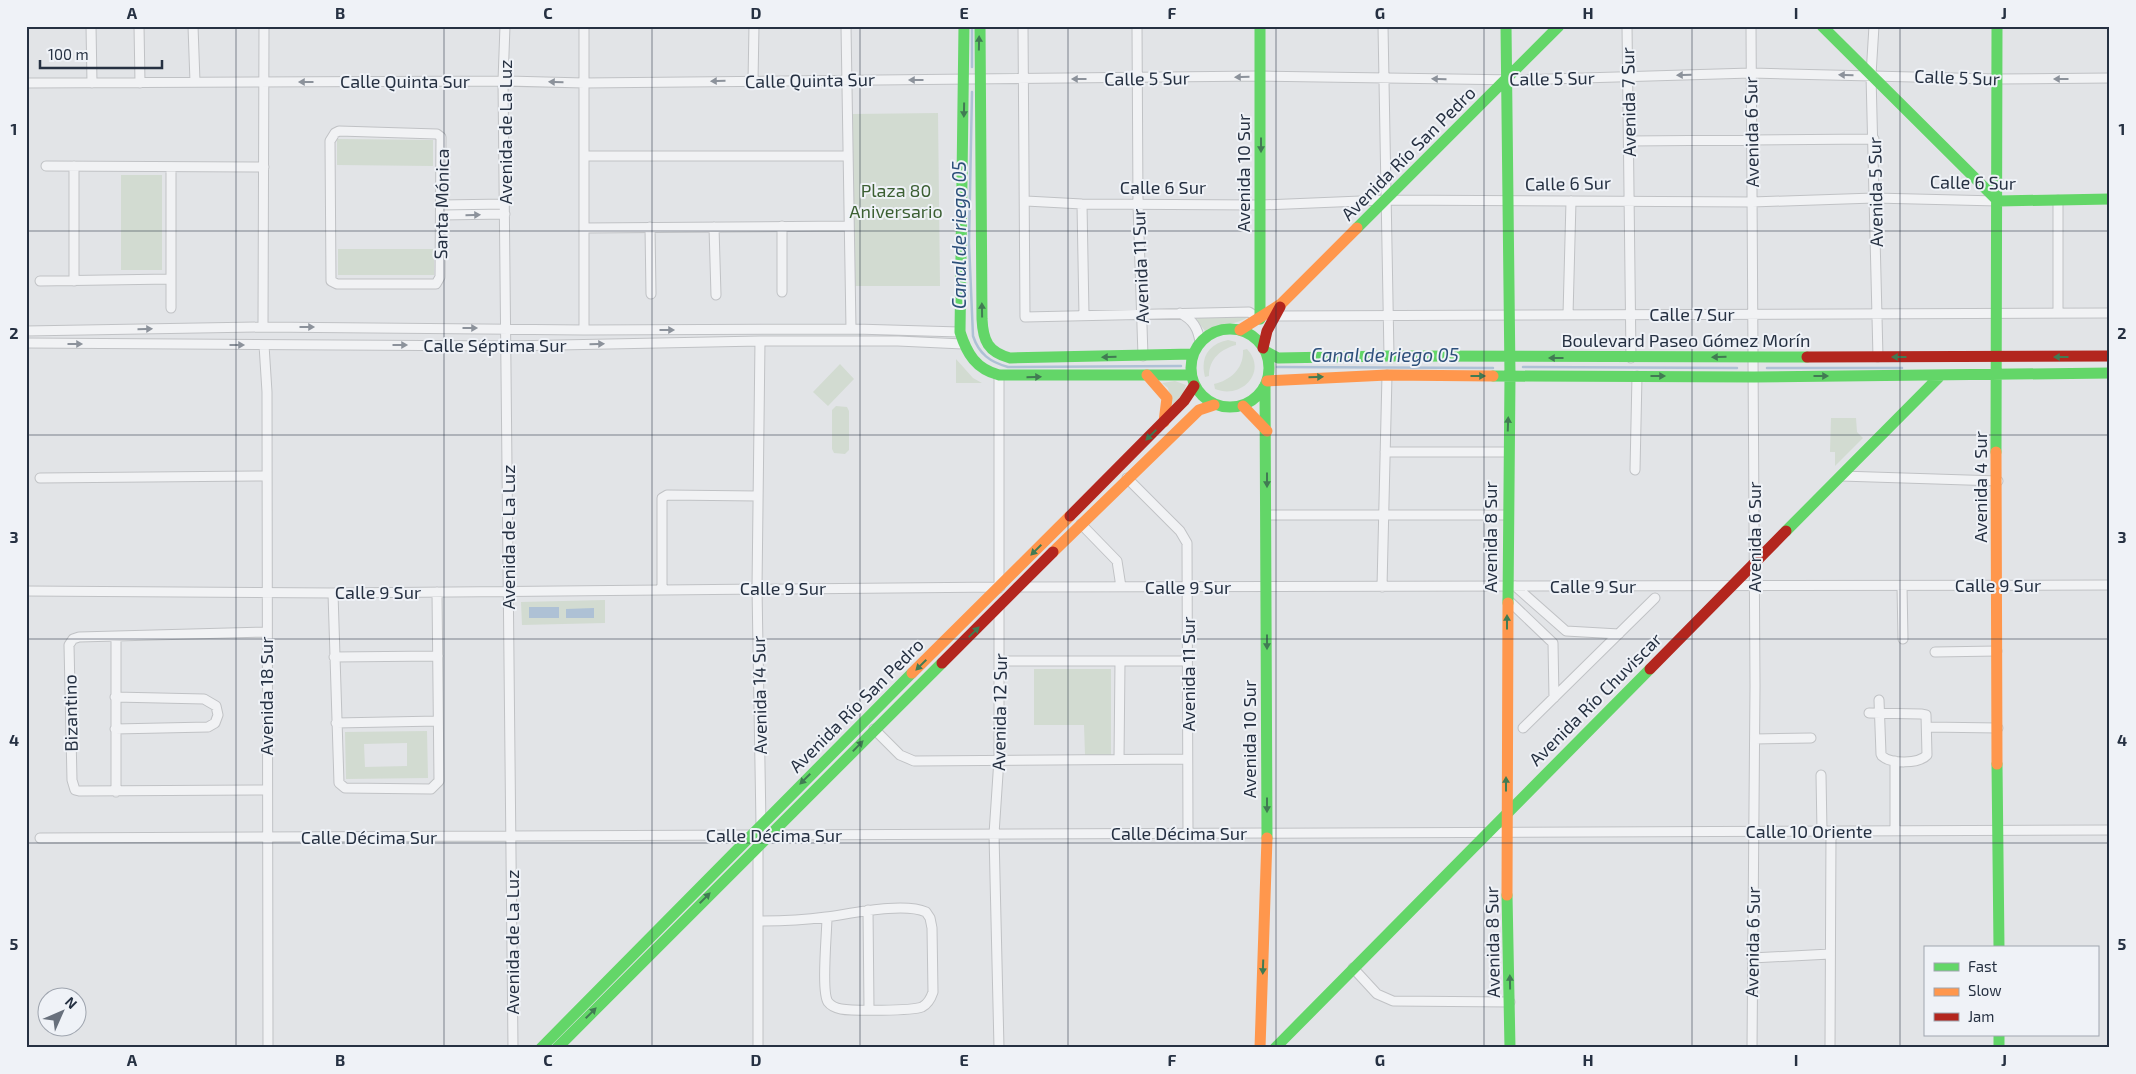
<svg xmlns="http://www.w3.org/2000/svg" width="2136" height="1074" font-family="'Exo 2',sans-serif">
<style>
.green{fill:#d2dbd1;fill-rule:evenodd}
.water{fill:#aec1d5}
.lines{fill:none;stroke-linecap:round;stroke-linejoin:round}
.stream{stroke:#aec1d5;stroke-width:2.5}
.street-casing{stroke:#c0c2c5;stroke-width:11}
.street{stroke:#f1f2f4;stroke-width:9}
.fast{stroke:#63d668;stroke-width:11}
.slow{stroke:#ff974d;stroke-width:11}
.jam{stroke:#b3261e;stroke-width:11}
.oneway{fill:#417b53}
.oneway2{fill:#8c929b}
.grid{fill:none;stroke:#263142;stroke-width:1;stroke-opacity:0.55}
.labels{text-anchor:middle;dominant-baseline:central;stroke-width:4;stroke-linejoin:round;paint-order:stroke}
.street-label{font-size:18px;fill:#263142;stroke:#eff2f7}
.park-label{font-size:18px;fill:#3b5f32;stroke:#eff2f7}
.water-label{font-size:19px;font-style:italic;fill:#2d507a;stroke:#eff2f7}
.neatline{fill:none;stroke:#263142;stroke-width:2}
.grid-label{font-size:16px;text-anchor:middle;font-weight:bold;fill:#263142}
</style>
<rect width="100%" height="100%" fill="#e2e4e7"/>
<path class="green" d="M 938,113 L 940,286 L 854,286 L 852,114 Z
M 337,139 L 433,140 L 433,166 L 337,165 Z
M 121,175 L 162,175 L 162,270 L 121,270 Z
M 338,249 L 434,249 L 434,275 L 338,275 Z
M 1251,315 C 1237,326 1220,323 1205,331 L 1194,316 Z
M 1228,340 L 1236,342 L 1236,345 C 1221,349 1209,359 1209,376 L 1205,377 C 1200,358 1208,344 1228,340 Z
M 1247,349 C 1268,371 1242,400 1215,389 L 1214,384 C 1231,380 1244,368 1243,350 Z
M 956,359 L 973,378 L 982,383 L 956,383 Z
M 840,364 L 854,379 L 828,406 L 813,392 Z
M 1175,381 L 1186,385 L 1183,394 L 1172,405 L 1168,388 L 1162,383 Z
M 836,406 L 847,407 L 849,411 L 849,450 L 845,454 L 834,453 L 832,449 L 832,410 Z
M 1831,418 L 1856,418 L 1857,432 L 1863,438 L 1835,466 L 1835,452 L 1830,452 Z
M 605,600 L 605,623 L 522,625 L 521,602 Z
M 1034,669 L 1111,669 L 1111,756 L 1085,755 L 1084,725 L 1034,725 Z
M 427,731 L 428,778 L 346,779 L 345,732 ZM 407,743 L 407,766 L 365,767 L 364,744 Z"/>
<path class="water" d="M 529,607 L 559,607 L 559,618 L 529,618 Z
M 594,608 L 594,618 L 566,618 L 566,609 Z"/>
<g class="lines">
<path class="stream" d="M 972,26 L 972,67
M 972,92 L 969,243 L 973,336 C 979,354 990,362 1008,367 L 1181,366
M 1277,367 L 1493,368
M 1523,367 L 1737,368
M 1767,368 L 1902,368"/>
<defs>
<path id="street" d="M 91,26 L 92,83
M 139,26 L 140,83
M 193,26 L 195,82
M 505,26 L 503,81 L 513,1048
M 846,26 L 851,329
M 1023,26 L 1025,317 L 1249,312 L 1260,319
M 1137,26 L 1138,204 L 1143,356
M 1383,26 L 1389,356
M 1627,26 L 1631,358
M 1751,26 L 1755,686 L 1752,1048
M 1874,26 L 1871,75 L 1878,357
M 753,81 L 754,26
M 26,83 L 503,81 L 584,83 L 1261,76 L 1519,80 L 1751,73 L 1996,79 L 2110,78
M 339,131 L 437,134 L 441,137 L 440,277 L 436,284 L 337,284 L 331,281 L 330,141 L 335,133 Z
M 1629,141 L 1874,139
M 584,156 L 848,156
M 46,166 L 264,167
M 171,167 L 171,308
M 1026,201 L 1082,204 L 1261,205 L 1385,200 L 1752,202 L 1874,198 L 1998,201
M 1082,204 L 1084,315
M 441,205 L 505,204
M 441,215 L 505,214
M 650,227 L 651,294
M 714,227 L 716,295
M 584,228 L 848,226
M 40,281 L 171,279
M 74,281 L 74,166
M 782,292 L 782,226
M 1180,313 C 1193,320 1198,328 1200,342
M 2058,313 L 2058,200
M 1568,315 L 1571,201
M 1275,316 L 2110,313
M 263,327 L 264,26
M 584,330 L 584,26
M 26,331 L 263,327 L 584,330 L 855,329 L 960,332
M 760,341 L 757,588 L 761,825
M 26,343 L 507,346 L 760,341 L 898,341 L 963,344
M 264,345 L 267,392 L 268,1048
M 1385,452 L 1508,452
M 1635,470 L 1637,376
M 1841,476 L 1998,481
M 40,478 L 267,476
M 1127,478 L 1180,531 L 1187,543 L 1188,833
M 1267,515 L 1507,515
M 1081,524 L 1117,561 L 1121,587
M 1515,586 L 1566,631 L 1619,634
M 1902,586 L 1903,639
M 1018,587 L 2110,585
M 1382,587 L 1387,375
M 662,588 L 662,498 L 667,495 L 758,496
M 999,588 L 999,375
M 26,591 L 333,593 L 1000,587
M 333,593 L 339,783 L 345,788 L 431,789 L 439,781 L 437,592
M 1508,600 L 1553,643 L 1554,698
M 999,606 L 999,759 L 994,834 L 999,1048
M 116,637 L 116,792
M 1935,652 L 1997,651
M 334,657 L 438,656
M 1000,661 L 1187,661
M 1869,713 L 1921,714 L 1926,715 L 1927,755 C 1919,764 1891,764 1882,756 L 1881,754 L 1879,700
M 336,723 L 438,721
M 1928,727 L 1998,728
M 1523,728 L 1655,598
M 115,729 L 208,727 L 215,723 L 218,715 L 216,706 L 204,699 L 115,697
M 874,729 L 900,755 L 914,761 L 1187,759
M 1755,739 L 1811,738
M 1119,759 L 1120,662
M 1895,761 L 1895,831
M 1821,775 L 1822,831
M 266,790 L 79,791 L 75,790 L 72,780 L 69,645 L 73,639 L 79,637 L 266,632
M 768,835 L 2110,830
M 40,838 L 752,835
M 868,910 L 869,1009
M 760,921 C 782,921 804,920 826,917 C 850,914 903,902 926,912 L 930,918 L 932,928 L 933,992 C 931,998 928,1004 922,1007 C 912,1011 852,1011 841,1009 C 836,1008 831,1006 828,1002 C 821,992 827,932 827,917
M 1752,958 L 1830,954
M 1353,968 L 1377,994 L 1393,1001 L 1510,1002
M 758,1048 L 758,846
M 1830,1048 L 1831,831"/>
</defs>
<use href="#street" class="street-casing"/>
<use href="#street" class="street"/>
<path class="fast" d="M 964,26 L 960,332 C 967,354 976,369 999,375 L 1191,375
M 980,26 L 982,319 C 983,341 988,352 1010,358 L 1193,354
M 1260,26 L 1260,319
M 1506,26 L 1510,376 L 1508,603
M 1822,26 L 1998,201 L 2110,199
M 1357,228 L 1559,26
M1191 368a39 39 0 1 1 78 0a39 39 0 1 1-78 0Z
M 1265,351 L 1278,358 L 1389,356 L 1807,357
M 1493,376 L 1754,377 L 2110,373
M 1265,385 L 1267,838
M 1996,452 L 1997,26
M 1786,531 L 1940,376
M 1997,764 L 1999,948
M 1507,895 L 1510,1048
M 1999,1035 L 1999,1048
M 541,1048 L 912,673
M 557,1048 L 942,663
M 1275,1048 L 1650,669"/>
<path class="slow" d="M 1240,330 L 1281,304 L 1357,228
M 1147,375 L 1167,398 L 1164,422
M 1267,381 L 1387,375 L 1493,376
M 1243,406 L 1267,431
M 1996,452 L 1997,764
M 1053,552 L 1199,410 L 1214,405
M 912,673 L 1070,516
M 1507,895 L 1508,603
M 1260,1048 L 1267,838"/>
<path class="jam" d="M 1263,348 L 1267,331 L 1280,307
M 1807,357 L 2110,356
M 1070,516 L 1184,401 L 1194,386
M 942,663 L 1053,552
M 1650,669 L 1786,531"/>
</g>
<defs><path id="oneway-solid" d="M-6-.8H1V-3.2L6.5 0L1 3.2V.8H-6Z" transform="scale(1.25)"/></defs>
<g class="oneway">
<use href="#oneway-solid" transform="translate(979 43) rotate(-89)"/>
<use href="#oneway-solid" transform="translate(964 110) rotate(91)"/>
<use href="#oneway-solid" transform="translate(1261 145) rotate(90)"/>
<use href="#oneway-solid" transform="translate(982 310) rotate(-91)"/>
<use href="#oneway-solid" transform="translate(1109 357) rotate(179)"/>
<use href="#oneway-solid" transform="translate(1719 357) rotate(179)"/>
<use href="#oneway-solid" transform="translate(1899 357) rotate(180)"/>
<use href="#oneway-solid" transform="translate(2061 357) rotate(180)"/>
<use href="#oneway-solid" transform="translate(1556 358) rotate(-180)"/>
<use href="#oneway-solid" transform="translate(1478 376)"/>
<use href="#oneway-solid" transform="translate(1658 376)"/>
<use href="#oneway-solid" transform="translate(1821 376)"/>
<use href="#oneway-solid" transform="translate(1034 377) rotate(-1)"/>
<use href="#oneway-solid" transform="translate(1316 377) rotate(-1)"/>
<use href="#oneway-solid" transform="translate(1508 424) rotate(-88)"/>
<use href="#oneway-solid" transform="translate(1151 435) rotate(135)"/>
<use href="#oneway-solid" transform="translate(1267 480) rotate(90)"/>
<use href="#oneway-solid" transform="translate(1036 550) rotate(135)"/>
<use href="#oneway-solid" transform="translate(1507 622) rotate(-90)"/>
<use href="#oneway-solid" transform="translate(974 632) rotate(-45)"/>
<use href="#oneway-solid" transform="translate(1267 642) rotate(90)"/>
<use href="#oneway-solid" transform="translate(921 665) rotate(135)"/>
<use href="#oneway-solid" transform="translate(858 746) rotate(-46)"/>
<use href="#oneway-solid" transform="translate(805 779) rotate(135)"/>
<use href="#oneway-solid" transform="translate(1506 784) rotate(-90)"/>
<use href="#oneway-solid" transform="translate(1267 805) rotate(90)"/>
<use href="#oneway-solid" transform="translate(705 898) rotate(-45)"/>
<use href="#oneway-solid" transform="translate(1263 967) rotate(92)"/>
<use href="#oneway-solid" transform="translate(1510 982) rotate(-91)"/>
<use href="#oneway-solid" transform="translate(591 1013) rotate(-45)"/>
</g>
<g class="oneway2">
<use href="#oneway-solid" transform="translate(1684 75) rotate(179)"/>
<use href="#oneway-solid" transform="translate(1846 75) rotate(-179)"/>
<use href="#oneway-solid" transform="translate(1242 77) rotate(179)"/>
<use href="#oneway-solid" transform="translate(1079 79) rotate(180)"/>
<use href="#oneway-solid" transform="translate(1439 79) rotate(-179)"/>
<use href="#oneway-solid" transform="translate(2061 79) rotate(180)"/>
<use href="#oneway-solid" transform="translate(916 80) rotate(-180)"/>
<use href="#oneway-solid" transform="translate(718 81) rotate(179)"/>
<use href="#oneway-solid" transform="translate(306 82) rotate(180)"/>
<use href="#oneway-solid" transform="translate(556 82) rotate(-178)"/>
<use href="#oneway-solid" transform="translate(473 215) rotate(-1)"/>
<use href="#oneway-solid" transform="translate(307 327)"/>
<use href="#oneway-solid" transform="translate(470 328)"/>
<use href="#oneway-solid" transform="translate(145 329) rotate(-1)"/>
<use href="#oneway-solid" transform="translate(667 330)"/>
<use href="#oneway-solid" transform="translate(75 344)"/>
<use href="#oneway-solid" transform="translate(597 344) rotate(-1)"/>
<use href="#oneway-solid" transform="translate(237 345)"/>
<use href="#oneway-solid" transform="translate(400 345)"/>
</g>
<path class="grid" d="M 236,26 L 236,1048M 444,26 L 444,1048M 652,26 L 652,1048M 860,26 L 860,1048M 1068,26 L 1068,1048M 1276,26 L 1276,1048M 1484,26 L 1484,1048M 1692,26 L 1692,1048M 1900,26 L 1900,1048M 26,231 L 2110,231M 26,435 L 2110,435M 26,639 L 2110,639M 26,843 L 2110,843"/>
<g class="labels">
<g class="street-label">
<text transform="translate(1957 77) rotate(2)">Calle 5 Sur</text>
<text transform="translate(1147 78) rotate(-1)">Calle 5 Sur</text>
<text transform="translate(1552 78) rotate(-1)">Calle 5 Sur</text>
<text transform="translate(810 80) rotate(-1)">Calle Quinta Sur</text>
<text x="405" y="81">Calle Quinta Sur</text>
<text transform="translate(1628 102) rotate(-91)">Avenida 7 Sur</text>
<text transform="translate(505 132) rotate(-90)">Avenida de La Luz</text>
<text transform="translate(1751 132) rotate(-91)">Avenida 6 Sur</text>
<text transform="translate(1408 153) rotate(-45)">Avenida Río San Pedro</text>
<text transform="translate(1243 173) rotate(-90)">Avenida 10 Sur</text>
<text transform="translate(1973 182) rotate(1)">Calle 6 Sur</text>
<text transform="translate(1568 183) rotate(-1)">Calle 6 Sur</text>
<text x="1163" y="187">Calle 6 Sur</text>
<text transform="translate(1875 192) rotate(-91)">Avenida 5 Sur</text>
<text transform="translate(441 204) rotate(-89)">Santa Mónica</text>
<text transform="translate(1140 266) rotate(-92)">Avenida 11 Sur</text>
<text x="1692" y="314">Calle 7 Sur</text>
<text x="1686" y="340">Boulevard Paseo Gómez Morín</text>
<text x="495" y="345">Calle Séptima Sur</text>
<text transform="translate(1980 487) rotate(-90)">Avenida 4 Sur</text>
<text transform="translate(508 537) rotate(-90)">Avenida de La Luz</text>
<text transform="translate(1490 537) rotate(-90)">Avenida 8 Sur</text>
<text transform="translate(1754 537) rotate(-90)">Avenida 6 Sur</text>
<text x="1998" y="585">Calle 9 Sur</text>
<text x="1593" y="586">Calle 9 Sur</text>
<text x="1188" y="587">Calle 9 Sur</text>
<text x="783" y="588">Calle 9 Sur</text>
<text x="378" y="592">Calle 9 Sur</text>
<text transform="translate(1188 674) rotate(-90)">Avenida 11 Sur</text>
<text transform="translate(759 695) rotate(-91)">Avenida 14 Sur</text>
<text transform="translate(266 696) rotate(-90)">Avenida 18 Sur</text>
<text transform="translate(1595 699) rotate(-45)">Avenida Río Chuviscar</text>
<text transform="translate(856 705) rotate(-45)">Avenida Río San Pedro</text>
<text transform="translate(999 712) rotate(-89)">Avenida 12 Sur</text>
<text transform="translate(70 713) rotate(-91)">Bizantino</text>
<text transform="translate(1249 739) rotate(-90)">Avenida 10 Sur</text>
<text x="1809" y="831">Calle 10 Oriente</text>
<text x="1179" y="833">Calle Décima Sur</text>
<text x="774" y="835">Calle Décima Sur</text>
<text x="369" y="837">Calle Décima Sur</text>
<text transform="translate(512 942) rotate(-90)">Avenida de La Luz</text>
<text transform="translate(1492 942) rotate(-91)">Avenida 8 Sur</text>
<text transform="translate(1752 942) rotate(-89)">Avenida 6 Sur</text>
</g>
<g class="park-label">
<text x="896" y="190">Plaza 80<tspan x="896" dy="21">Aniversario</tspan></text>
</g>
<g class="water-label">
<text transform="translate(958 235) rotate(-90)">Canal de riego 05</text>
<text x="1385" y="354">Canal de riego 05</text>
</g>
</g>
<rect width="2136" height="1074" fill="none" stroke="#eff2f7" stroke-width="55"/>
<rect x="1924" y="946" width="175" height="90" fill="#eff2f7" stroke="#9fa5af"/>
<rect x="1934" y="963" width="25" height="8" fill="#63d668" stroke="#9fa5af"/>
<text x="1968" y="972" font-size="15" fill="#263142">Fast</text>
<rect x="1934" y="988" width="25" height="8" fill="#ff974d" stroke="#9fa5af"/>
<text x="1968" y="996" font-size="15" fill="#263142">Slow</text>
<rect x="1934" y="1013" width="25" height="8" fill="#b3261e" stroke="#9fa5af"/>
<text x="1968" y="1022" font-size="15" fill="#263142">Jam</text>
<g transform="translate(62 1012) rotate(45)"><circle r="24" fill="#eff2f7" stroke="#9fa5af"/>
<path d="M0-4L9 19L0 12L-9 19Z" fill="#68707c"/>
<text y="-8" font-size="14" font-weight="bold" text-anchor="middle" fill="#263142">N</text>
</g>
<path d="M40 60v8h122v-8" fill="none" stroke="#263142" stroke-width="2.5"/>
<text x="48" y="60" font-size="15" fill="#263142" stroke="#eff2f7" stroke-width="4" paint-order="stroke">100 m</text>
<rect x="28" y="28" width="2080" height="1018" class="neatline"/>
<g class="grid-label">
<text x="132" y="19">A</text>
<text x="340" y="19">B</text>
<text x="548" y="19">C</text>
<text x="756" y="19">D</text>
<text x="964" y="19">E</text>
<text x="1172" y="19">F</text>
<text x="1380" y="19">G</text>
<text x="1588" y="19">H</text>
<text x="1796" y="19">I</text>
<text x="2004" y="19">J</text>
<text x="14" y="135">1</text>
<text x="2122" y="135">1</text>
<text x="14" y="339">2</text>
<text x="2122" y="339">2</text>
<text x="14" y="543">3</text>
<text x="2122" y="543">3</text>
<text x="14" y="746">4</text>
<text x="2122" y="746">4</text>
<text x="14" y="950">5</text>
<text x="2122" y="950">5</text>
<text x="132" y="1066">A</text>
<text x="340" y="1066">B</text>
<text x="548" y="1066">C</text>
<text x="756" y="1066">D</text>
<text x="964" y="1066">E</text>
<text x="1172" y="1066">F</text>
<text x="1380" y="1066">G</text>
<text x="1588" y="1066">H</text>
<text x="1796" y="1066">I</text>
<text x="2004" y="1066">J</text>
</g>
</svg>
